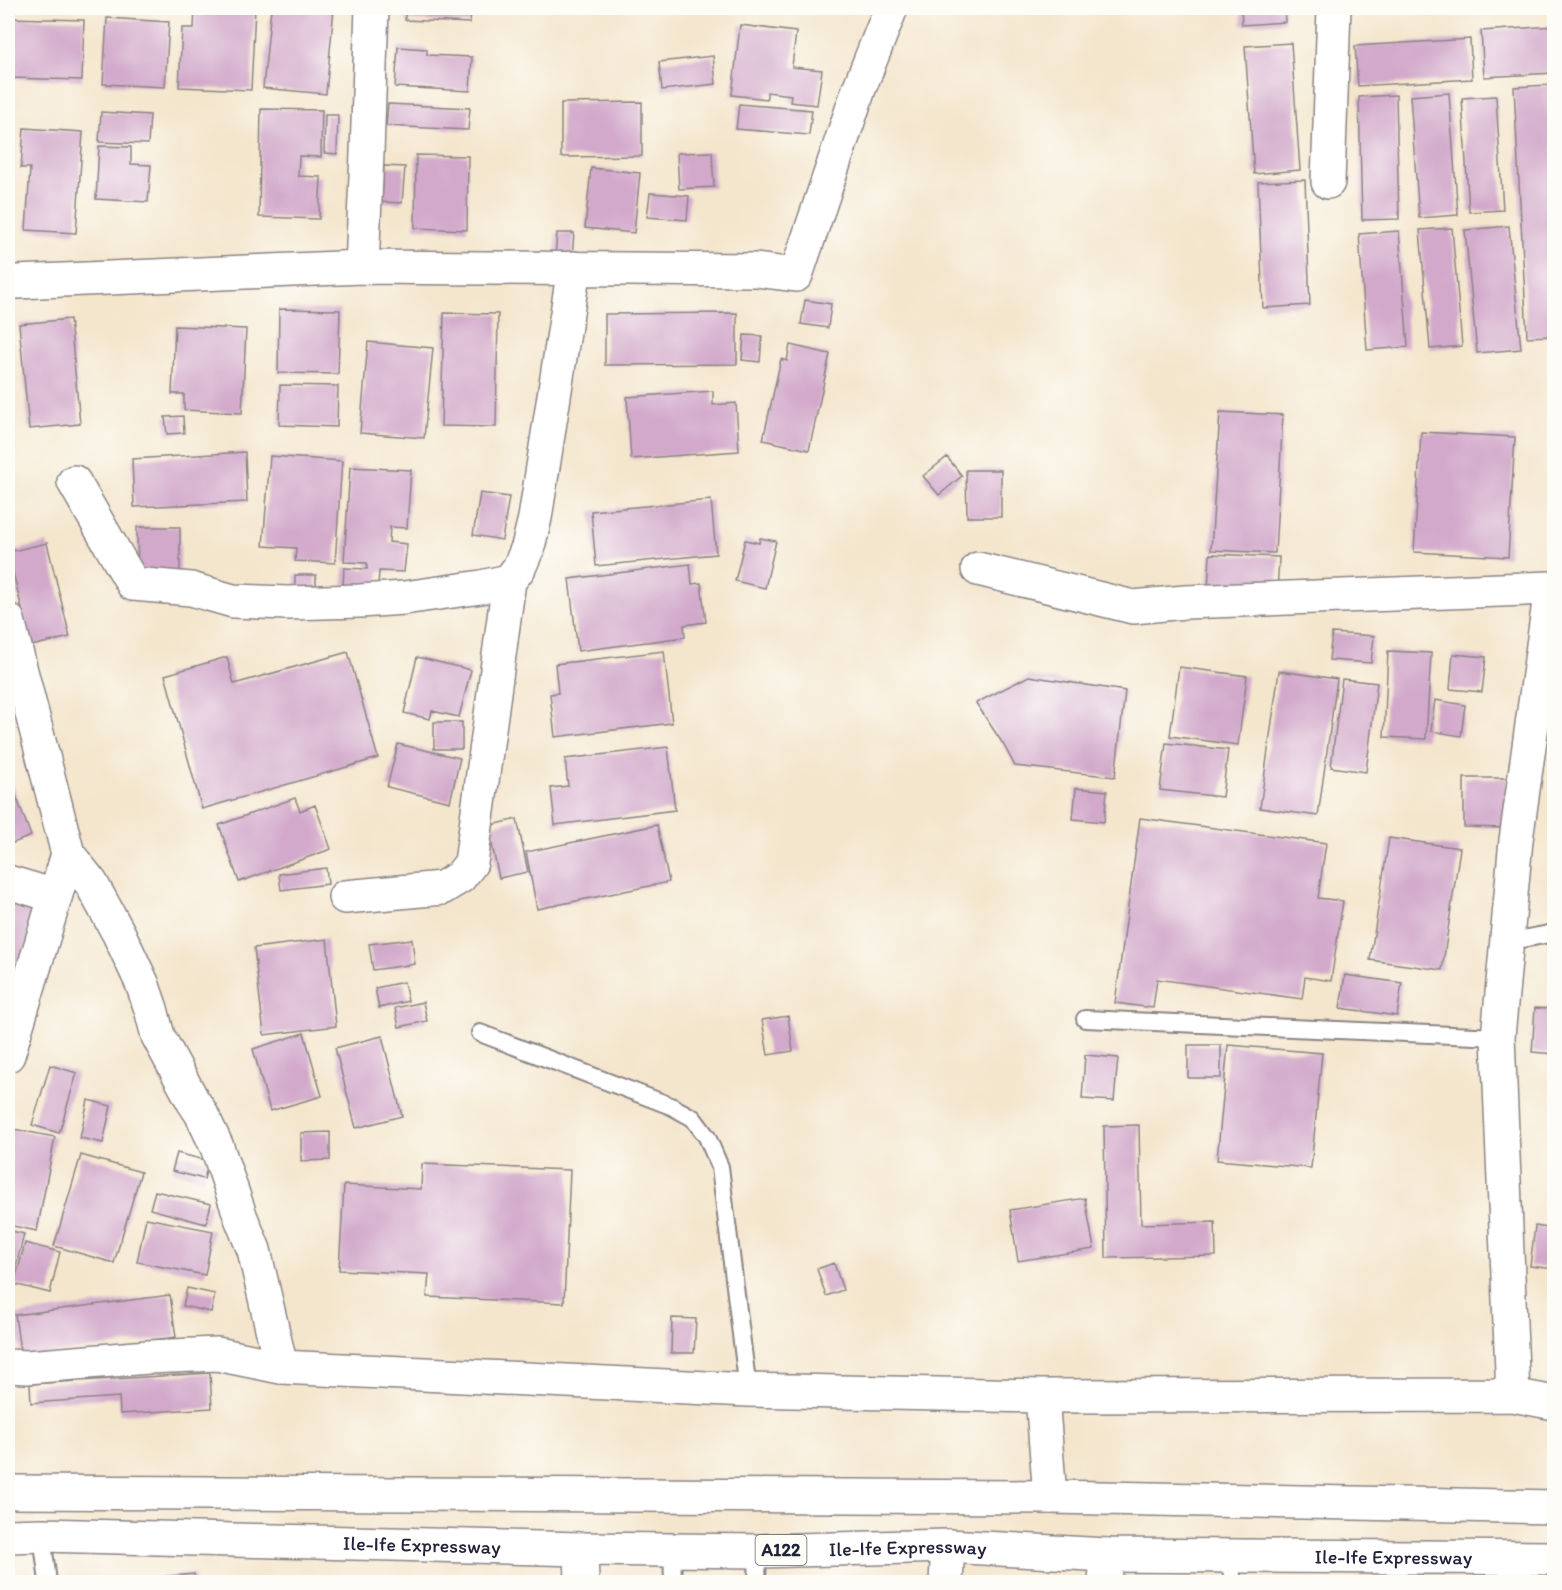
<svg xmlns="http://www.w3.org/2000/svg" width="1562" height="1590" font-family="Itim,sans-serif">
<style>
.building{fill:#d2a9cb}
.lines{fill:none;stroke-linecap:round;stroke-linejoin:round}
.lane-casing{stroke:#8b8484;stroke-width:20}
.street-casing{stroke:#8b8484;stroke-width:36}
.highway-casing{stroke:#8b8484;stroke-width:36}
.lane{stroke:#fff;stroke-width:16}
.street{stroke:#fff;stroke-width:33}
.highway{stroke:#fff;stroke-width:33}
.labels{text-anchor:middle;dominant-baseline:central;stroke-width:6;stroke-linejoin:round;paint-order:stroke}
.shield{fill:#fdfcf7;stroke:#646373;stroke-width:1.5}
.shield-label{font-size:18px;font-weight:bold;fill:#22223b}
.street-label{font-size:20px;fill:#22223b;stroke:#fdfcf7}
</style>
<rect width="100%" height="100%" fill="#fdfcf7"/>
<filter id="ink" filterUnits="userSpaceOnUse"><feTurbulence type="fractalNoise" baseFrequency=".0167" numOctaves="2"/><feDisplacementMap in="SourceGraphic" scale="12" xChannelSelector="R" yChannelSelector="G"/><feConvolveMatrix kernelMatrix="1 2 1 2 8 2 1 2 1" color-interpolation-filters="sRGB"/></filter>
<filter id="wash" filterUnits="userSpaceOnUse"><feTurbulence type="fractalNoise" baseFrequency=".008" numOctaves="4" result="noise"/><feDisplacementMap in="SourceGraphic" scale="24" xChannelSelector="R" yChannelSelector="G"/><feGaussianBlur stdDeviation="1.35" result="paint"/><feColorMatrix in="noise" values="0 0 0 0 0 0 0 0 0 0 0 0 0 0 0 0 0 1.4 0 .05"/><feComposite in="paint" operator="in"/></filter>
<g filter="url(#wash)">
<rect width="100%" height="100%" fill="#f4e6cd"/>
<g id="blocks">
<path class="building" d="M 195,8 L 255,8 L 251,90 L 179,87 L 182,28 L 194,28 Z
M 271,8 L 334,8 L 326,94 L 263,88 Z
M 405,8 L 471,8 L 470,23 L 405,20 Z
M 1241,8 L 1284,8 L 1285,22 L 1242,25 Z
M 8,18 L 84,20 L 82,80 L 8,78 Z
M 107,18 L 169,22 L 165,87 L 103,84 Z
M 740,25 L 796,32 L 792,67 L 822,70 L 817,105 L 790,102 L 791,95 L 767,92 L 767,99 L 732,95 Z
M 1554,26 L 1554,73 L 1484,77 L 1481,31 Z
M 1470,39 L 1472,79 L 1358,86 L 1355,46 Z
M 1291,43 L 1300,170 L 1254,174 L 1245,46 Z
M 398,47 L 427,49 L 427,55 L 472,57 L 470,91 L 395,87 Z
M 713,56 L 716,84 L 662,90 L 659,62 Z
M 1550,85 L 1554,176 L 1554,336 L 1527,337 L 1514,87 Z
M 1449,93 L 1458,215 L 1419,218 L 1410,96 Z
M 1396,95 L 1399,219 L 1362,220 L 1359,97 Z
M 1496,96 L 1503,210 L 1469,212 L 1462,98 Z
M 642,102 L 642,156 L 561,157 L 561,103 Z
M 388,104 L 470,108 L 468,130 L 386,126 Z
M 739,104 L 812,110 L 809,135 L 736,129 Z
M 261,109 L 322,110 L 321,157 L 299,156 L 298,176 L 321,177 L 319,219 L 259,217 Z
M 101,112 L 150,115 L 148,144 L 99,142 Z
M 325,115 L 338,115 L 337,154 L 324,153 Z
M 24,128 L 83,132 L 76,233 L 26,230 L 30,168 L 21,168 Z
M 99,146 L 131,147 L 131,164 L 151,165 L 148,202 L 96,199 Z
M 712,152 L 714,187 L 679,189 L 677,153 Z
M 416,155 L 468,156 L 467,230 L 415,228 Z
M 384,166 L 405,167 L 402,203 L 382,202 Z
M 591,168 L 640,173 L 634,233 L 585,228 Z
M 1305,180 L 1310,305 L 1263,308 L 1258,182 Z
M 650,193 L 689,196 L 687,220 L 647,217 Z
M 1509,226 L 1521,349 L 1477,353 L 1465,230 Z
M 1452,228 L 1462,346 L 1430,349 L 1420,230 Z
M 1399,231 L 1408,347 L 1367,350 L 1359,234 Z
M 557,233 L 574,233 L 572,257 L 555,257 Z
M 805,300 L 831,304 L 828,328 L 801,324 Z
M 279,309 L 340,310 L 338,374 L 278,373 Z
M 444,313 L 498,314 L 496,427 L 441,426 Z
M 737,313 L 737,364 L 605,365 L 605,314 Z
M 70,319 L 80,424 L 29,429 L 19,324 Z
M 175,326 L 246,329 L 242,413 L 184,410 L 184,394 L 172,394 Z
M 744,335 L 762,336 L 760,362 L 742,360 Z
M 368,342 L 433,348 L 424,438 L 360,433 Z
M 790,345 L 830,354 L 809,450 L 763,440 L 781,359 L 787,361 Z
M 280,385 L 338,386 L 337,427 L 279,425 Z
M 713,391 L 713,405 L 736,403 L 739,451 L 631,459 L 627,397 Z
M 1220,412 L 1283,415 L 1275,553 L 1211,550 Z
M 183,416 L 184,433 L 167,434 L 165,417 Z
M 1421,432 L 1515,437 L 1508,557 L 1414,552 Z
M 245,452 L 247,502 L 134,507 L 132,459 Z
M 270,456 L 342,461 L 335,563 L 295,561 L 296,548 L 263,546 Z
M 947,457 L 962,476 L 939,495 L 923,476 Z
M 350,467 L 411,470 L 407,528 L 390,527 L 389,542 L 407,544 L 404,572 L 379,571 L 378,587 L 343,585 L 344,568 L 367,569 L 367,563 L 344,562 Z
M 966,470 L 1001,470 L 1001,517 L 967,517 Z
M 480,493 L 509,497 L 502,540 L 473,535 Z
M 711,500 L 716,554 L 596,566 L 591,511 Z
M 137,527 L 180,527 L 180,580 L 138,581 Z
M 760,538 L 776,541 L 765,588 L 735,581 L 745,540 L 759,543 Z
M 47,543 L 70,637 L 31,646 L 8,552 Z
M 1210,554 L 1279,557 L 1277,593 L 1208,589 Z
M 690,564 L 692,584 L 701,583 L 706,622 L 684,625 L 685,637 L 578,651 L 569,579 Z
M 295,575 L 316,575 L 316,589 L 295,589 Z
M 1332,633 L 1374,636 L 1371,663 L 1329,660 Z
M 664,651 L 672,723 L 555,737 L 550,694 L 558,693 L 555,664 Z
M 1388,651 L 1431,653 L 1426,739 L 1384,737 Z
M 348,652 L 378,758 L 202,809 L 165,675 L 227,657 L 234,684 Z
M 1453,654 L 1486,657 L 1482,692 L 1450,689 Z
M 417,657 L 471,670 L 459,717 L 432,711 L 430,719 L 404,713 Z
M 1179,667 L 1247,676 L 1238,745 L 1170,736 Z
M 1279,671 L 1337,679 L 1318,816 L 1260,808 Z
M 1029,676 L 1125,691 L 1115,777 L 1015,766 L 1003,744 L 976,703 Z
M 1342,679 L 1377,683 L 1366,772 L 1331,767 Z
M 1435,700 L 1465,705 L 1461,736 L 1431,731 Z
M 434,722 L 462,722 L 462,749 L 434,749 Z
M 1166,743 L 1228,750 L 1222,797 L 1160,790 Z
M 398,744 L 460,758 L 450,802 L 387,787 Z
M 668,747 L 675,810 L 555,825 L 551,788 L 568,786 L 565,759 Z
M 8,774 L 31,836 L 8,845 Z
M 1464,778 L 1507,778 L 1506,828 L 1464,827 Z
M 1076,788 L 1107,791 L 1104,822 L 1073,819 Z
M 295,798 L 300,811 L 315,805 L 331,849 L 239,882 L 219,825 Z
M 1140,818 L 1326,843 L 1318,898 L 1343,901 L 1331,981 L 1305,977 L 1302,999 L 1157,979 L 1153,1008 L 1115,1003 Z
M 517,819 L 528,872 L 499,878 L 488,826 Z
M 657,825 L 669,882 L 537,909 L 526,852 Z
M 1389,838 L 1460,848 L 1442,970 L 1370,960 Z
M 326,868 L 328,884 L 281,890 L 279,874 Z
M 8,893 L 40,903 L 8,1006 Z
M 327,939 L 336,1026 L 264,1035 L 254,948 Z
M 412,939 L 415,964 L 373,970 L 369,944 Z
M 1345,975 L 1402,983 L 1397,1016 L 1340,1008 Z
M 404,982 L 408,1001 L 379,1008 L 375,988 Z
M 423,1002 L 427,1021 L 399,1027 L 395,1008 Z
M 1535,1008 L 1554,1009 L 1554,1054 L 1532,1052 Z
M 788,1016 L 793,1051 L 768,1055 L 762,1020 Z
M 304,1033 L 322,1096 L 270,1111 L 253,1049 Z
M 382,1036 L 402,1116 L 356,1128 L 335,1048 Z
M 1188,1045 L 1221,1045 L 1221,1078 L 1188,1078 Z
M 1228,1045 L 1322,1053 L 1311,1168 L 1217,1160 Z
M 1085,1055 L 1118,1058 L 1114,1101 L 1082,1099 Z
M 50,1065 L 77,1073 L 59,1133 L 32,1125 Z
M 88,1100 L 111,1106 L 103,1143 L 80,1138 Z
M 1139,1125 L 1141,1224 L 1215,1222 L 1216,1256 L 1106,1258 L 1104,1126 Z
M 8,1128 L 55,1137 L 37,1231 L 8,1225 Z
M 330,1132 L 330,1160 L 301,1161 L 301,1133 Z
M 177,1153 L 209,1161 L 204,1179 L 172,1171 Z
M 81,1155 L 141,1172 L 114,1263 L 54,1246 Z
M 422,1164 L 570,1170 L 564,1303 L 427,1297 L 429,1274 L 339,1270 L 344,1185 L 421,1189 Z
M 155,1191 L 211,1204 L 206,1224 L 150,1209 Z
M 1085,1198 L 1094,1249 L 1018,1261 L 1010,1210 Z
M 146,1218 L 213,1231 L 205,1275 L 137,1262 Z
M 1535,1226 L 1554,1229 L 1554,1269 L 1530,1266 Z
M 8,1230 L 24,1234 L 8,1299 Z
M 25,1243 L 60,1252 L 50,1293 L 14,1284 Z
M 834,1263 L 843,1290 L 826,1296 L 817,1269 Z
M 187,1288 L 215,1294 L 211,1312 L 183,1306 Z
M 170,1295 L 176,1337 L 21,1358 L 15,1315 Z
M 672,1318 L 696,1319 L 694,1353 L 671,1353 Z
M 210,1373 L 212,1408 L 120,1414 L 119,1397 L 31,1403 L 30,1384 Z
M 194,1574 L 195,1582 L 150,1582 L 149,1578 Z"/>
</g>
</g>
<g filter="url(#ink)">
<use href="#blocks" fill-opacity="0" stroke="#8b8484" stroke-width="1.5"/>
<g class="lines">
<defs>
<path id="lane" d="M 1507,942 L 1554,933
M 1085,1019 L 1498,1037
M 480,1033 L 671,1106 L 693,1118 L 707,1137 L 720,1167 L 748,1390
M 42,1535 L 48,1582
M 672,1550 L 673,1582
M 1229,1556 L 1233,1582
M 757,1582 L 758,1551"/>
<path id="street" d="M 1328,182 L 1334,8
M 362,267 L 367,153 L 372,8
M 17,282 L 362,267 L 756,270 L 796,275 L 859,89 L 891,8
M 74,482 L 133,584 L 191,589 L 233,601 L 287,603 L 360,601 L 404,598 L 481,587 L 509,581 L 519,568 L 528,547 L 535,518 L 574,268
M 978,569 L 1133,607 L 1185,602 L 1551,588 L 1516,840 L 1498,1037 L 1513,1395
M 8,620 L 68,854 L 8,1055
M 68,854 L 91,883 L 119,934 L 142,983 L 151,1009 L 158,1036 L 193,1101 L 201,1113 L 217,1147 L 241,1218 L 254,1250 L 281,1367
M 8,882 L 55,896
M 345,897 L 442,888 L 460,877 L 471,863 L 509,581
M 8,1366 L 27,1367 L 148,1357 L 217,1354 L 281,1367 L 748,1390 L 1042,1396 L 1513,1395 L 1554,1403
M 1042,1396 L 1050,1497
M 581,1549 L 582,1582
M 946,1582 L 948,1546
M 1105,1582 L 1107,1555"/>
<g id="highway">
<path d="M 8,1492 L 1050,1497 L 1554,1507"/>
<path id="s1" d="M 8,1536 L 42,1535 L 581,1549 L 758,1551 L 948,1546 L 1107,1555 L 1554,1558"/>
</g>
</defs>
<use href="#lane" class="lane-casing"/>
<use href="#street" class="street-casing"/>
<use href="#highway" class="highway-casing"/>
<use href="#lane" class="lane"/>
<use href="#street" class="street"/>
<use href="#highway" class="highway"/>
</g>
</g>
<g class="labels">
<rect class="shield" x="755.5" y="1535" width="51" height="30" rx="4.5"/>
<g class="shield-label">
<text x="781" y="1550">A122</text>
</g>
<g class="street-label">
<text stroke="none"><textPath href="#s1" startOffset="414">Ile-Ife Expressway</textPath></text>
<text stroke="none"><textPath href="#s1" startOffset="900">Ile-Ife Expressway</textPath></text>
<text stroke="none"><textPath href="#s1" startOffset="1386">Ile-Ife Expressway</textPath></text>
</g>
</g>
<rect width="1562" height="1590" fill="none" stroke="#fdfcf7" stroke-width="30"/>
</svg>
